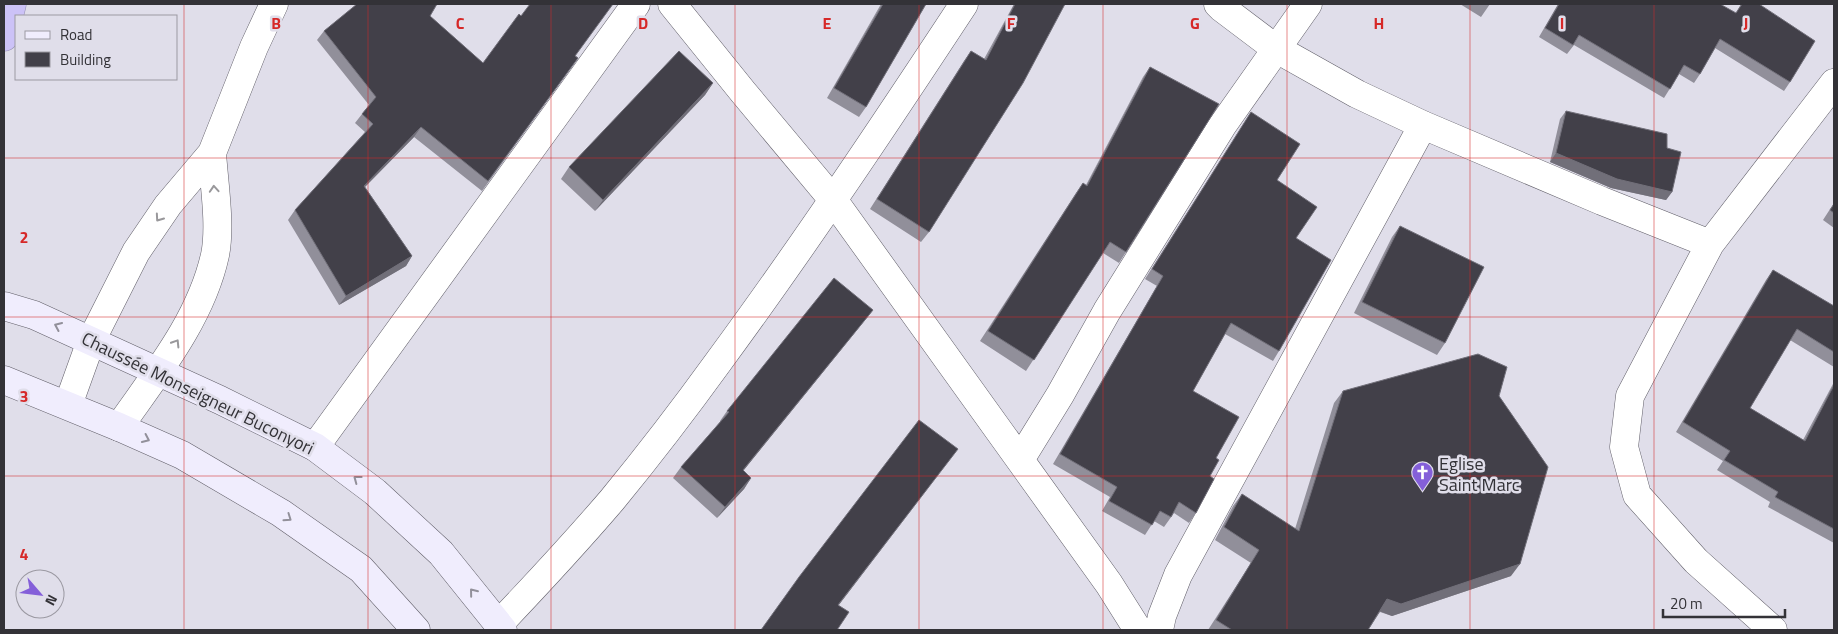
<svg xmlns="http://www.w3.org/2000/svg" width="1838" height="634" font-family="'Titillium Web',sans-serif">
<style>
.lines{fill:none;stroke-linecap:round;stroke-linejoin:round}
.street-casing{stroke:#605e68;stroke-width:29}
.secondary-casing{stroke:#605e68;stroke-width:29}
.highway-casing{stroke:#9690b4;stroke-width:29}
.street{stroke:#fff;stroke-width:28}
.secondary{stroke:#f0edfd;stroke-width:28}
.highway{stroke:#ccc2f7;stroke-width:28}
.wall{fill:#918f9a}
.shaded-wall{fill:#716f79}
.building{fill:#424049;stroke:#716f79}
.oneway{stroke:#99989b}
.oneway2{stroke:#92909a}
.grid{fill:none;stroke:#d62828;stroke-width:1;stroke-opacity:0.55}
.labels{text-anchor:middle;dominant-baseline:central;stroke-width:5;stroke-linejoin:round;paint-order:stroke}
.street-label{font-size:18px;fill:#333237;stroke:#e0deea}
.poi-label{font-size:18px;fill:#333237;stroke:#e0deea;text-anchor:start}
.grid-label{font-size:16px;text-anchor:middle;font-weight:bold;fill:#d62828;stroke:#e0deea;stroke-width:5;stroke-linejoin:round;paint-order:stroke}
</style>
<rect width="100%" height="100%" fill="#e0deea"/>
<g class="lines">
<defs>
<path id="street" d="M 672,4 L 743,92 L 834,201 L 1109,584 L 1138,630
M 1218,4 L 1222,8 L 1275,48 L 1357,94 L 1423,125 L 1602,201 L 1710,244
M 68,405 L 91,341 L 136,252 L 168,205 L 212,153 L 254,47 L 274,4
M 119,427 C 156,374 201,319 215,255 C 221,226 214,183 212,153
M 315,447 L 636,4
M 1020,460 L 1060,395 L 1107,311 L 1222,126 L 1308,4
M 499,624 C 538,583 576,542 612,500 C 649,455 685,408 719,361 C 805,244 885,124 964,4
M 1159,630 L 1162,616 L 1178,575 L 1423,125
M 1773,630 L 1696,561 L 1637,495 L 1624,447 L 1630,396 L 1710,244 L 1834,83"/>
<path id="secondary" d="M 4,306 L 34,315 L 91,341 L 220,400 L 315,447 L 375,492 L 441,553 L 503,630
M 4,380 L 119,427 L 182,455 L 281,513 L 361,569 L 416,630"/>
<path id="highway" d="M 4,37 L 12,4"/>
</defs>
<use href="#street" class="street-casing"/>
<use href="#secondary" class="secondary-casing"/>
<use href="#highway" class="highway-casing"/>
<use href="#street" class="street"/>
<use href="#secondary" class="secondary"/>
<use href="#highway" class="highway"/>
</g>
<path class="wall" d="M 356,4 L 437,4 L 430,16 L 483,63 L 576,56 L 578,58 L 482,191 L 414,137 L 365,187 L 412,256 L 406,266 L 339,305 L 288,220 L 295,210 L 365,132 L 355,123 L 369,105 L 317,40 L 324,31 L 354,7 Z
M 881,4 L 926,4 L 866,107 L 859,117 L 827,98 Z
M 1014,4 L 1065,4 L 929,232 L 921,242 L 870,209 L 964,61 L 971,51 L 984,59 Z
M 1460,4 L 1490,4 L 1481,17 Z
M 1558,4 L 1736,13 L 1741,4 L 1759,4 L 1790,82 L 1784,91 L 1715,48 L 1700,74 L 1694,83 L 1679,74 L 1664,98 L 1574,45 L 1567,54 L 1539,37 Z
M 1150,67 L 1126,252 L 1119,263 L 1103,253 L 1026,371 L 980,341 L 1076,193 L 1083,183 L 1086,185 L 1143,77 Z
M 713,83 L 705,95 L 595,211 L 561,179 L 569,167 Z
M 1566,111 L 1667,148 L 1672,192 L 1666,200 L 1611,188 L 1550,162 L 1560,119 Z
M 1251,112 L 1277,180 L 1296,238 L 1279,351 L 1273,361 L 1225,334 L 1193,391 L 1216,458 L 1196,513 L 1189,523 L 1174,513 L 1164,527 L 1154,521 L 1145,535 L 1102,511 L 1110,497 L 1053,464 L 1157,286 L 1145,279 Z
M 1834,203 L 1834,228 L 1823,220 Z
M 1400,226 L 1445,343 L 1437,355 L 1354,313 L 1392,237 Z
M 1773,270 L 1834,306 L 1834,367 L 1790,340 L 1750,408 L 1803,440 L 1834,382 L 1834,543 L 1768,507 L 1770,502 L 1717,470 L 1723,461 L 1676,432 L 1766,280 Z
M 873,310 L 865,320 L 743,471 L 751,478 L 744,489 L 717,518 L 673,478 L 681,467 L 720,422 L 720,421 L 727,411 Z
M 1343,391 L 1499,396 L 1511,576 L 1392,616 L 1380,612 L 1368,630 L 1208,630 L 1251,563 L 1215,540 L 1233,506 L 1242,494 L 1295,529 L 1334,403 Z"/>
<path class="shaded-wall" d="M 713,83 L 705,95 L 595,211 L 603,200 Z
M 421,127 L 414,137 L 357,195 L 364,186 Z
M 1556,153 L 1672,192 L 1666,200 L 1611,188 L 1550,162 Z
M 412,256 L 406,266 L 339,305 L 346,296 Z
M 873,310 L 865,320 L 735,481 L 743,470 Z
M 958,449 L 951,458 L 832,614 L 838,605 Z
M 751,478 L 744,489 L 717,518 L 725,507 Z
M 1520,564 L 1511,576 L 1392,616 L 1379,611 L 1387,599 Z"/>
<path class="building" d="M 357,4 L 437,4 L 430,16 L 483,63 L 519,14 L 521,16 L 530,4 L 613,4 L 575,56 L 578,58 L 488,181 L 421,127 L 364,186 L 412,256 L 346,296 L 295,210 L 373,124 L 362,114 L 376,97 L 324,31 Z
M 883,4 L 926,4 L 866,107 L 834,88 Z
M 1015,4 L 1065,4 L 1023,83 L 929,232 L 877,199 L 971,51 L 986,60 Z
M 1559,4 L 1720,4 L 1736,13 L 1742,4 L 1759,4 L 1815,41 L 1790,82 L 1720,39 L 1700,74 L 1684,65 L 1670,89 L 1579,35 L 1573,45 L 1545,28 Z
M 679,51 L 713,83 L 603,200 L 569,167 Z
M 1150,67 L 1219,104 L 1126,252 L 1110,242 L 1034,360 L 988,331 L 1083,183 L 1087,186 Z
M 1566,111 L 1667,134 L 1667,148 L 1681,152 L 1672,192 L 1617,179 L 1556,153 Z
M 1251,112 L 1300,144 L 1277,180 L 1317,207 L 1296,238 L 1331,260 L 1279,351 L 1231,323 L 1193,391 L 1239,417 L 1216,458 L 1219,460 L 1210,476 L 1214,479 L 1196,513 L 1179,502 L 1171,517 L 1160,511 L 1152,525 L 1109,501 L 1117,487 L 1060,454 L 1163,276 L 1152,269 Z
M 1834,204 L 1834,213 L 1830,210 Z
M 1400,226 L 1484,267 L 1445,343 L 1362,302 Z
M 1773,270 L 1834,306 L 1834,352 L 1797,329 L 1750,408 L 1805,441 L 1834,385 L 1834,529 L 1775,497 L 1778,492 L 1724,460 L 1730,451 L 1683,422 Z
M 834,278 L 873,310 L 743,470 L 751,478 L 725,507 L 681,467 L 729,412 L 727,411 Z
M 1478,354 L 1507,367 L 1499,396 L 1548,467 L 1520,564 L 1401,604 L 1387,599 L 1368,630 L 1232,630 L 1216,620 L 1259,550 L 1224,527 L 1242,494 L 1299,531 L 1343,391 Z
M 919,420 L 958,449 L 838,605 L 849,612 L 837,630 L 761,630 L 799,577 Z"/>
<defs><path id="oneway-chevron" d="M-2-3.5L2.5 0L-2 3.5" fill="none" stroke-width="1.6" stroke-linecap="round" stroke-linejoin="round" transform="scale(1.25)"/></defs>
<g class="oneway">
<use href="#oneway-chevron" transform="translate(214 189) rotate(-94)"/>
<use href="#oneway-chevron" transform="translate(159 218) rotate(125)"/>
<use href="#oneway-chevron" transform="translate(176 343) rotate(-58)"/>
</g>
<g class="oneway2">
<use href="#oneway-chevron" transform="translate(58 326) rotate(-156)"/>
<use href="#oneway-chevron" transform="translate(146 439) rotate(25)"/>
<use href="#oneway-chevron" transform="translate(357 479) rotate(-143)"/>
<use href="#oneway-chevron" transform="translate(288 518) rotate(35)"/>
<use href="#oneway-chevron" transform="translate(473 592) rotate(-129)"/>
</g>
<path class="grid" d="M 184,4 L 184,630M 368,4 L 368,630M 551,4 L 551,630M 735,4 L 735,630M 919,4 L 919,630M 1103,4 L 1103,630M 1287,4 L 1287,630M 1470,4 L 1470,630M 1654,4 L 1654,630M 4,158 L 1834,158M 4,317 L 1834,317M 4,476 L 1834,476"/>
<defs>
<symbol id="church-pin" viewBox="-11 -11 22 30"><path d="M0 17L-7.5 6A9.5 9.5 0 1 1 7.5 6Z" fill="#845fd9" stroke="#e0deea"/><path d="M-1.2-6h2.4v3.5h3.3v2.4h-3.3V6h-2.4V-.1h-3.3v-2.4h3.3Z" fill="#fff"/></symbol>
</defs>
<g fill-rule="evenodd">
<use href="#church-pin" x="1410" y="460" width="25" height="34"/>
</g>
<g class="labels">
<g class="street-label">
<text transform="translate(198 393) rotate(26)">Chaussée Monseigneur Buconyori</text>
</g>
<g class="poi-label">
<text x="1439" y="463">Eglise<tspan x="1439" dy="21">Saint Marc</tspan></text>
</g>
</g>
<g class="grid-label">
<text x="276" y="29">B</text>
<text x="460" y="29">C</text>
<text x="643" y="29">D</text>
<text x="827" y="29">E</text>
<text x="1011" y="29">F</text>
<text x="1195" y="29">G</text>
<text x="1379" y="29">H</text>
<text x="1562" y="29">I</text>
<text x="1746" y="29">J</text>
<text x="24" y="243">2</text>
<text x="24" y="402">3</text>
<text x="24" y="560">4</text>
</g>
<rect width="1838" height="634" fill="none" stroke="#333237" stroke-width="10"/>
<rect x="15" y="15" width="162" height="65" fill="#e0deea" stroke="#9b99a2"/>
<rect x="25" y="31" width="25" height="8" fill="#f0edfd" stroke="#9b99a2"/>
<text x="60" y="40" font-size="15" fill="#333237">Road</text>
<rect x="25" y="52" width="25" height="15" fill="#424049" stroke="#9b99a2"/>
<text x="60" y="65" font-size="15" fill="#333237">Building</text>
<g transform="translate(40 594) rotate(118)"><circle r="24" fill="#e0deea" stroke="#9b99a2"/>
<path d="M0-4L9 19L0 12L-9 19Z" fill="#845fd9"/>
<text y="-8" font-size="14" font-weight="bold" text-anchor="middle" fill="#333237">N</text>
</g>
<path d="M1663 609v8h122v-8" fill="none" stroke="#333237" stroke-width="2.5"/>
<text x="1670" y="609" font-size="15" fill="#333237" stroke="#e0deea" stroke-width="4" paint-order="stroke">20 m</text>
</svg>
